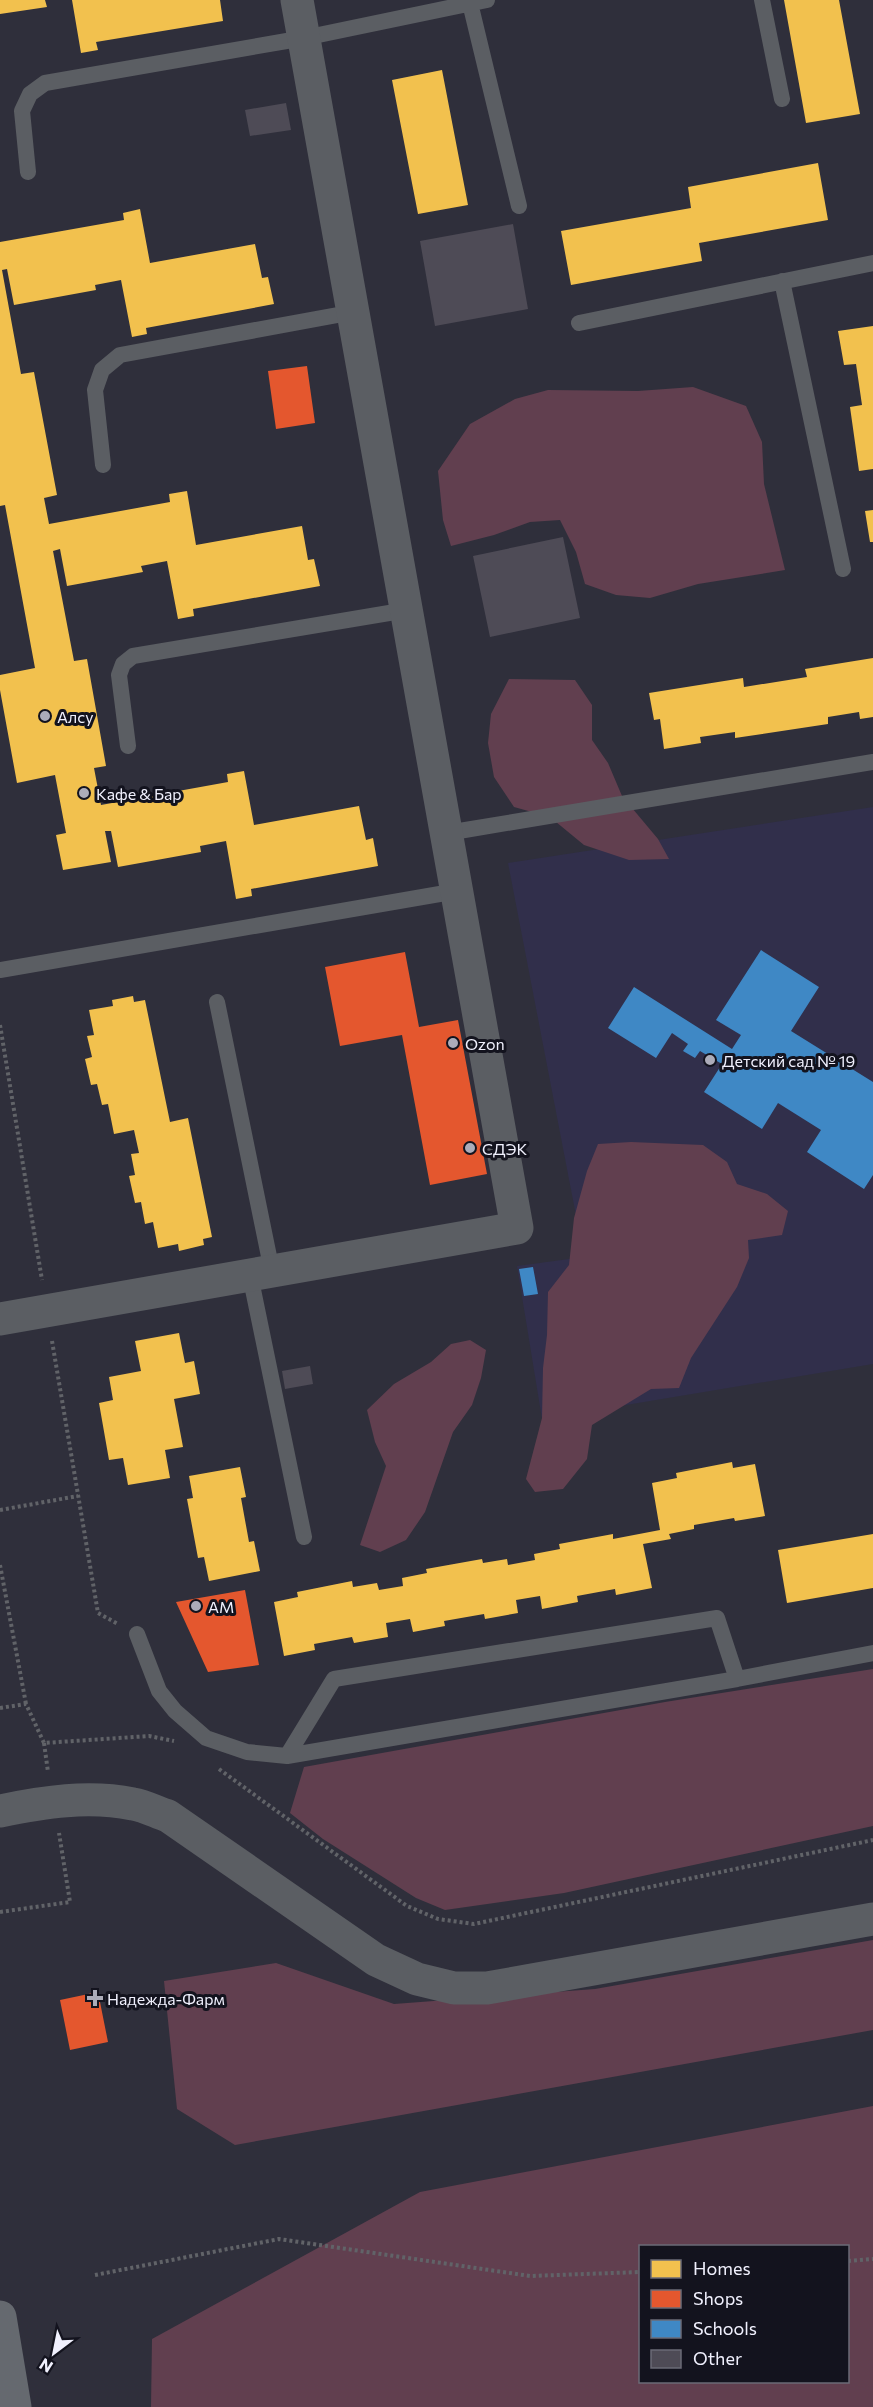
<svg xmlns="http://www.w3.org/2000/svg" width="873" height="2407" font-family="Commissioner,sans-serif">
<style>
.built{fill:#312f4b}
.green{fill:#613f4f;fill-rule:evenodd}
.homes{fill:#f2c14e}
.shops{fill:#e4572e}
.schools{fill:#3f88c5}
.building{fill:#4e4b56}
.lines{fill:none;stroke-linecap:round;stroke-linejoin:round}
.path{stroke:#616368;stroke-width:4;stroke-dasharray:3 3;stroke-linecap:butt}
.lane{stroke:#5b5e63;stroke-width:16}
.street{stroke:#5b5e63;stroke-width:33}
.secondary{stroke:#65696f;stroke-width:33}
.poi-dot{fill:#acacb9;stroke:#13131e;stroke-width:2}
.labels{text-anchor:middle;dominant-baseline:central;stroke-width:6;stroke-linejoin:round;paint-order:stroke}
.poi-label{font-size:16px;fill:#f0f0fd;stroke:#13131e;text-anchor:start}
</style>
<rect width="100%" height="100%" fill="#2f2f3b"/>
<path class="built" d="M 873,807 L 873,1364 L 542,1419 L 517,1266 L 584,1257 L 508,863 Z"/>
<path class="green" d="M 693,387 L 746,406 L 762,442 L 764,484 L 785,570 L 698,584 L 650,598 L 616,595 L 585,584 L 576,552 L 560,520 L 530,522 L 494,535 L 451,546 L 443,520 L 438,471 L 470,424 L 515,399 L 548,390 L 638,391 Z
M 509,679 L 575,680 L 592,705 L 592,740 L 608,763 L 622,796 L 658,839 L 669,859 L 629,860 L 584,845 L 550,817 L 514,807 L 494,777 L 488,743 L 491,714 Z
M 631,1142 L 703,1145 L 727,1162 L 737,1184 L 767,1194 L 788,1211 L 782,1235 L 748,1240 L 749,1258 L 737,1287 L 691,1358 L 679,1388 L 651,1389 L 592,1425 L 587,1459 L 563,1489 L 535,1492 L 526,1479 L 542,1418 L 543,1368 L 547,1335 L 548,1292 L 569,1265 L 574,1218 L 587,1171 L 598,1144 Z
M 470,1340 L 486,1350 L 481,1378 L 472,1405 L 453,1432 L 425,1512 L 406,1540 L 380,1552 L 360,1545 L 386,1466 L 375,1442 L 367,1410 L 394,1384 L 431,1362 L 451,1344 Z
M 873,1669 L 873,1826 L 564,1893 L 445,1910 L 416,1898 L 323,1839 L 290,1813 L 304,1767 L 665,1702 Z
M 873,1940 L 873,2030 L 235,2145 L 177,2109 L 164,1981 L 276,1963 L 394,2004 L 595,1989 Z
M 873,2106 L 873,2407 L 151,2407 L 152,2339 L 420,2192 ZM 640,2246 L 848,2246 L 848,2382 L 640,2382 Z"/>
<path class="homes" d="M 0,0 L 45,0 L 47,7 L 0,14 Z
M 72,0 L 220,0 L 223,21 L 96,42 L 98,50 L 81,53 Z
M 784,0 L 839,0 L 860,114 L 806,123 Z
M 442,70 L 468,205 L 418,214 L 392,80 Z
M 818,163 L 828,220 L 699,243 L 702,261 L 571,285 L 561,231 L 691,208 L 688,187 Z
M 140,209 L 150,263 L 255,244 L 262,278 L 268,277 L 274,304 L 146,328 L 147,334 L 132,337 L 121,280 L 95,285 L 96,290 L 14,305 L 7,269 L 2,270 L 21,374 L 34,372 L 57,495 L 44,498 L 49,524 L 170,502 L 169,494 L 187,491 L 196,545 L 302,526 L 308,560 L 314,559 L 320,586 L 193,609 L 194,616 L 178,619 L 167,561 L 141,566 L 143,572 L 67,586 L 60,549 L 53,551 L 74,661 L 87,659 L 106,766 L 94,768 L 101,805 L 228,782 L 227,774 L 244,771 L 254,825 L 359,806 L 366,840 L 373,838 L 378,866 L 251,889 L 252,896 L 236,899 L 226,841 L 200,846 L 201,852 L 118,867 L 111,831 L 105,831 L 111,862 L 63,870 L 56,835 L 66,833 L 55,775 L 17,783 L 0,690 L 0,675 L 35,668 L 5,505 L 0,506 L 0,242 L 124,220 L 123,213 Z
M 873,326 L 873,469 L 859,471 L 850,407 L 862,405 L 856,364 L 844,365 L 838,331 Z
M 873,510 L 873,542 L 870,542 L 865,511 Z
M 873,658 L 873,717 L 860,719 L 859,712 L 828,717 L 828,724 L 735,738 L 735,732 L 700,737 L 701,743 L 664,749 L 660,719 L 654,720 L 649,693 L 743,678 L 744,687 L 807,677 L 805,669 Z
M 133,996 L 134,1002 L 145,1000 L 170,1122 L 188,1118 L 212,1237 L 203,1239 L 204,1245 L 179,1251 L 178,1244 L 158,1248 L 153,1222 L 145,1224 L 141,1202 L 135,1203 L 129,1176 L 135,1175 L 131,1154 L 139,1153 L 134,1130 L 114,1134 L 108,1104 L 102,1105 L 97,1084 L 91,1085 L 85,1059 L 92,1057 L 87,1036 L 94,1035 L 89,1010 L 113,1006 L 112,1000 Z
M 179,1333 L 185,1363 L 194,1361 L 200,1394 L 174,1399 L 183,1447 L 165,1450 L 170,1478 L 128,1485 L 123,1458 L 109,1460 L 99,1403 L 113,1400 L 109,1377 L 141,1371 L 135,1341 Z
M 732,1462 L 733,1468 L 755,1464 L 765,1516 L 735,1521 L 734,1518 L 694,1525 L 694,1529 L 669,1534 L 671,1539 L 643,1544 L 652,1588 L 616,1595 L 615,1589 L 577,1596 L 578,1602 L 542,1609 L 540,1596 L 516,1600 L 518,1613 L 485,1619 L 484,1614 L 444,1621 L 445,1626 L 413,1632 L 410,1619 L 386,1623 L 388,1637 L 354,1643 L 352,1637 L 314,1644 L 315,1650 L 284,1656 L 274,1602 L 298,1597 L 297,1592 L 352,1581 L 353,1587 L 377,1583 L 379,1590 L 403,1586 L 402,1578 L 427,1573 L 426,1569 L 482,1559 L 483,1563 L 507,1559 L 508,1565 L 535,1560 L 534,1554 L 560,1549 L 559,1544 L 613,1534 L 613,1539 L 660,1530 L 652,1483 L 677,1478 L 676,1473 Z
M 240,1467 L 246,1497 L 241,1498 L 249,1542 L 254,1541 L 260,1571 L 209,1581 L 204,1557 L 198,1558 L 187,1499 L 193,1498 L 189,1476 Z
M 873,1534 L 873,1588 L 787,1603 L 778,1550 Z"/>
<path class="shops" d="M 307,366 L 315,423 L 276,429 L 268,371 Z
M 405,952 L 419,1027 L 458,1020 L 487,1174 L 430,1185 L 402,1035 L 340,1046 L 325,967 Z
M 245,1590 L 259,1665 L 208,1672 L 176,1602 Z
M 98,1992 L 108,2042 L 70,2050 L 60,2000 Z"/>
<path class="schools" d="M 761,950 L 819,987 L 791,1031 L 873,1082 L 873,1175 L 864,1189 L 807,1152 L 821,1130 L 778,1103 L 762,1129 L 704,1092 L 722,1064 L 700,1051 L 695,1058 L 683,1051 L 688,1044 L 672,1033 L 656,1058 L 608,1028 L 634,987 L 732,1049 L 741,1035 L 716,1020 Z
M 533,1267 L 538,1294 L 524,1296 L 519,1269 Z"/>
<path class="building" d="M 286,103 L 291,130 L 250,136 L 245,110 Z
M 513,224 L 528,309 L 435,326 L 420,241 Z
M 563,537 L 580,618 L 490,637 L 473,556 Z
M 310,1366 L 313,1384 L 285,1389 L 282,1371 Z"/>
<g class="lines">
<path class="path" d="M 0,1025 L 42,1280
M 52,1341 L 98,1613 L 118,1624
M 0,1510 L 78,1496
M 0,1565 L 26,1704
M 0,1708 L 26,1704 L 44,1743 L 149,1736 L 174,1741
M 44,1743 L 48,1772
M 219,1769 L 407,1906 L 438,1919 L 474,1924 L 873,1840
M 0,1912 L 70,1902 L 59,1833
M 848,2261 L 873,2259
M 95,2275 L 279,2239 L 530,2276 L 640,2272"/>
<path class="lane" d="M 762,0 L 782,99
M 470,3 L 519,206
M 28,172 L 22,111 L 30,94 L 45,83 L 304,38 L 487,0
M 782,281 L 843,569
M 579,323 L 873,263
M 103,465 L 95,390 L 102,370 L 120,355 L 354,312
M 128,746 L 119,675 L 123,664 L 133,656 L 407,610
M 447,833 L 873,762
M 0,970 L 457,891
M 217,1002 L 272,1271
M 250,1275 L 304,1537
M 137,1634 L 159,1691 L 175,1711 L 206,1738 L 247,1752 L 287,1756 L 737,1679
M 287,1756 L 334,1679 L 717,1618 L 737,1679 L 873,1653"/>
<path class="street" d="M 0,1319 L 517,1228 L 297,0
M 0,1811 C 44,1802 88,1795 133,1804 C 145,1806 156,1812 168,1816 L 376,1960 L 417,1979 L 454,1988 L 487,1988 L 873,1919"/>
<path class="secondary" d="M 0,2317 L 15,2407"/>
</g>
<g class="poi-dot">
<circle cx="45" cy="716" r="6"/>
<circle cx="84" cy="793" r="6"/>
<circle cx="453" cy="1043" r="6"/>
<circle cx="710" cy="1060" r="6"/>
<circle cx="470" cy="1148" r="6"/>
<circle cx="196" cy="1606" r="6"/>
<path d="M92 1989h6v6h6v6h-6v6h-6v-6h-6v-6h6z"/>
</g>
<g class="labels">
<g class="poi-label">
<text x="57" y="716">Алсу</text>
<text x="96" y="793">Кафе &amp; Бар</text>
<text x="465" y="1043">Ozon</text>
<text x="722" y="1060">Детский сад № 19</text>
<text x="482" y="1148">СДЭК</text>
<text x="208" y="1606">АМ</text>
<text x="107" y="1998">Надежда-Фарм</text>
</g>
</g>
<rect x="639" y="2245" width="210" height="138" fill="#13131e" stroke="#6b6b77" stroke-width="1.5"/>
<rect x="651" y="2260" width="30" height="18" fill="#f2c14e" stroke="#6b6b77" stroke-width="1.5"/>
<text x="693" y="2275" font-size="18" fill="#f0f0fd">Homes</text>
<rect x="651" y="2290" width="30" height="18" fill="#e4572e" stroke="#6b6b77" stroke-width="1.5"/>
<text x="693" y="2305" font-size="18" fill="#f0f0fd">Shops</text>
<rect x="651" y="2320" width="30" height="18" fill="#3f88c5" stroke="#6b6b77" stroke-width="1.5"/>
<text x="693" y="2335" font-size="18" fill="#f0f0fd">Schools</text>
<rect x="651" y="2350" width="30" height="18" fill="#4e4b56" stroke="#6b6b77" stroke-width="1.5"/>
<text x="693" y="2365" font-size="18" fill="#f0f0fd">Other</text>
<g transform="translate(54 2353) rotate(212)" stroke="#13131e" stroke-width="4.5" paint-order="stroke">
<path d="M0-4.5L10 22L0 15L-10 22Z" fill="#f0f0fd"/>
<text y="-9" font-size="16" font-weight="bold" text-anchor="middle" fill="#f0f0fd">N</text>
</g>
</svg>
